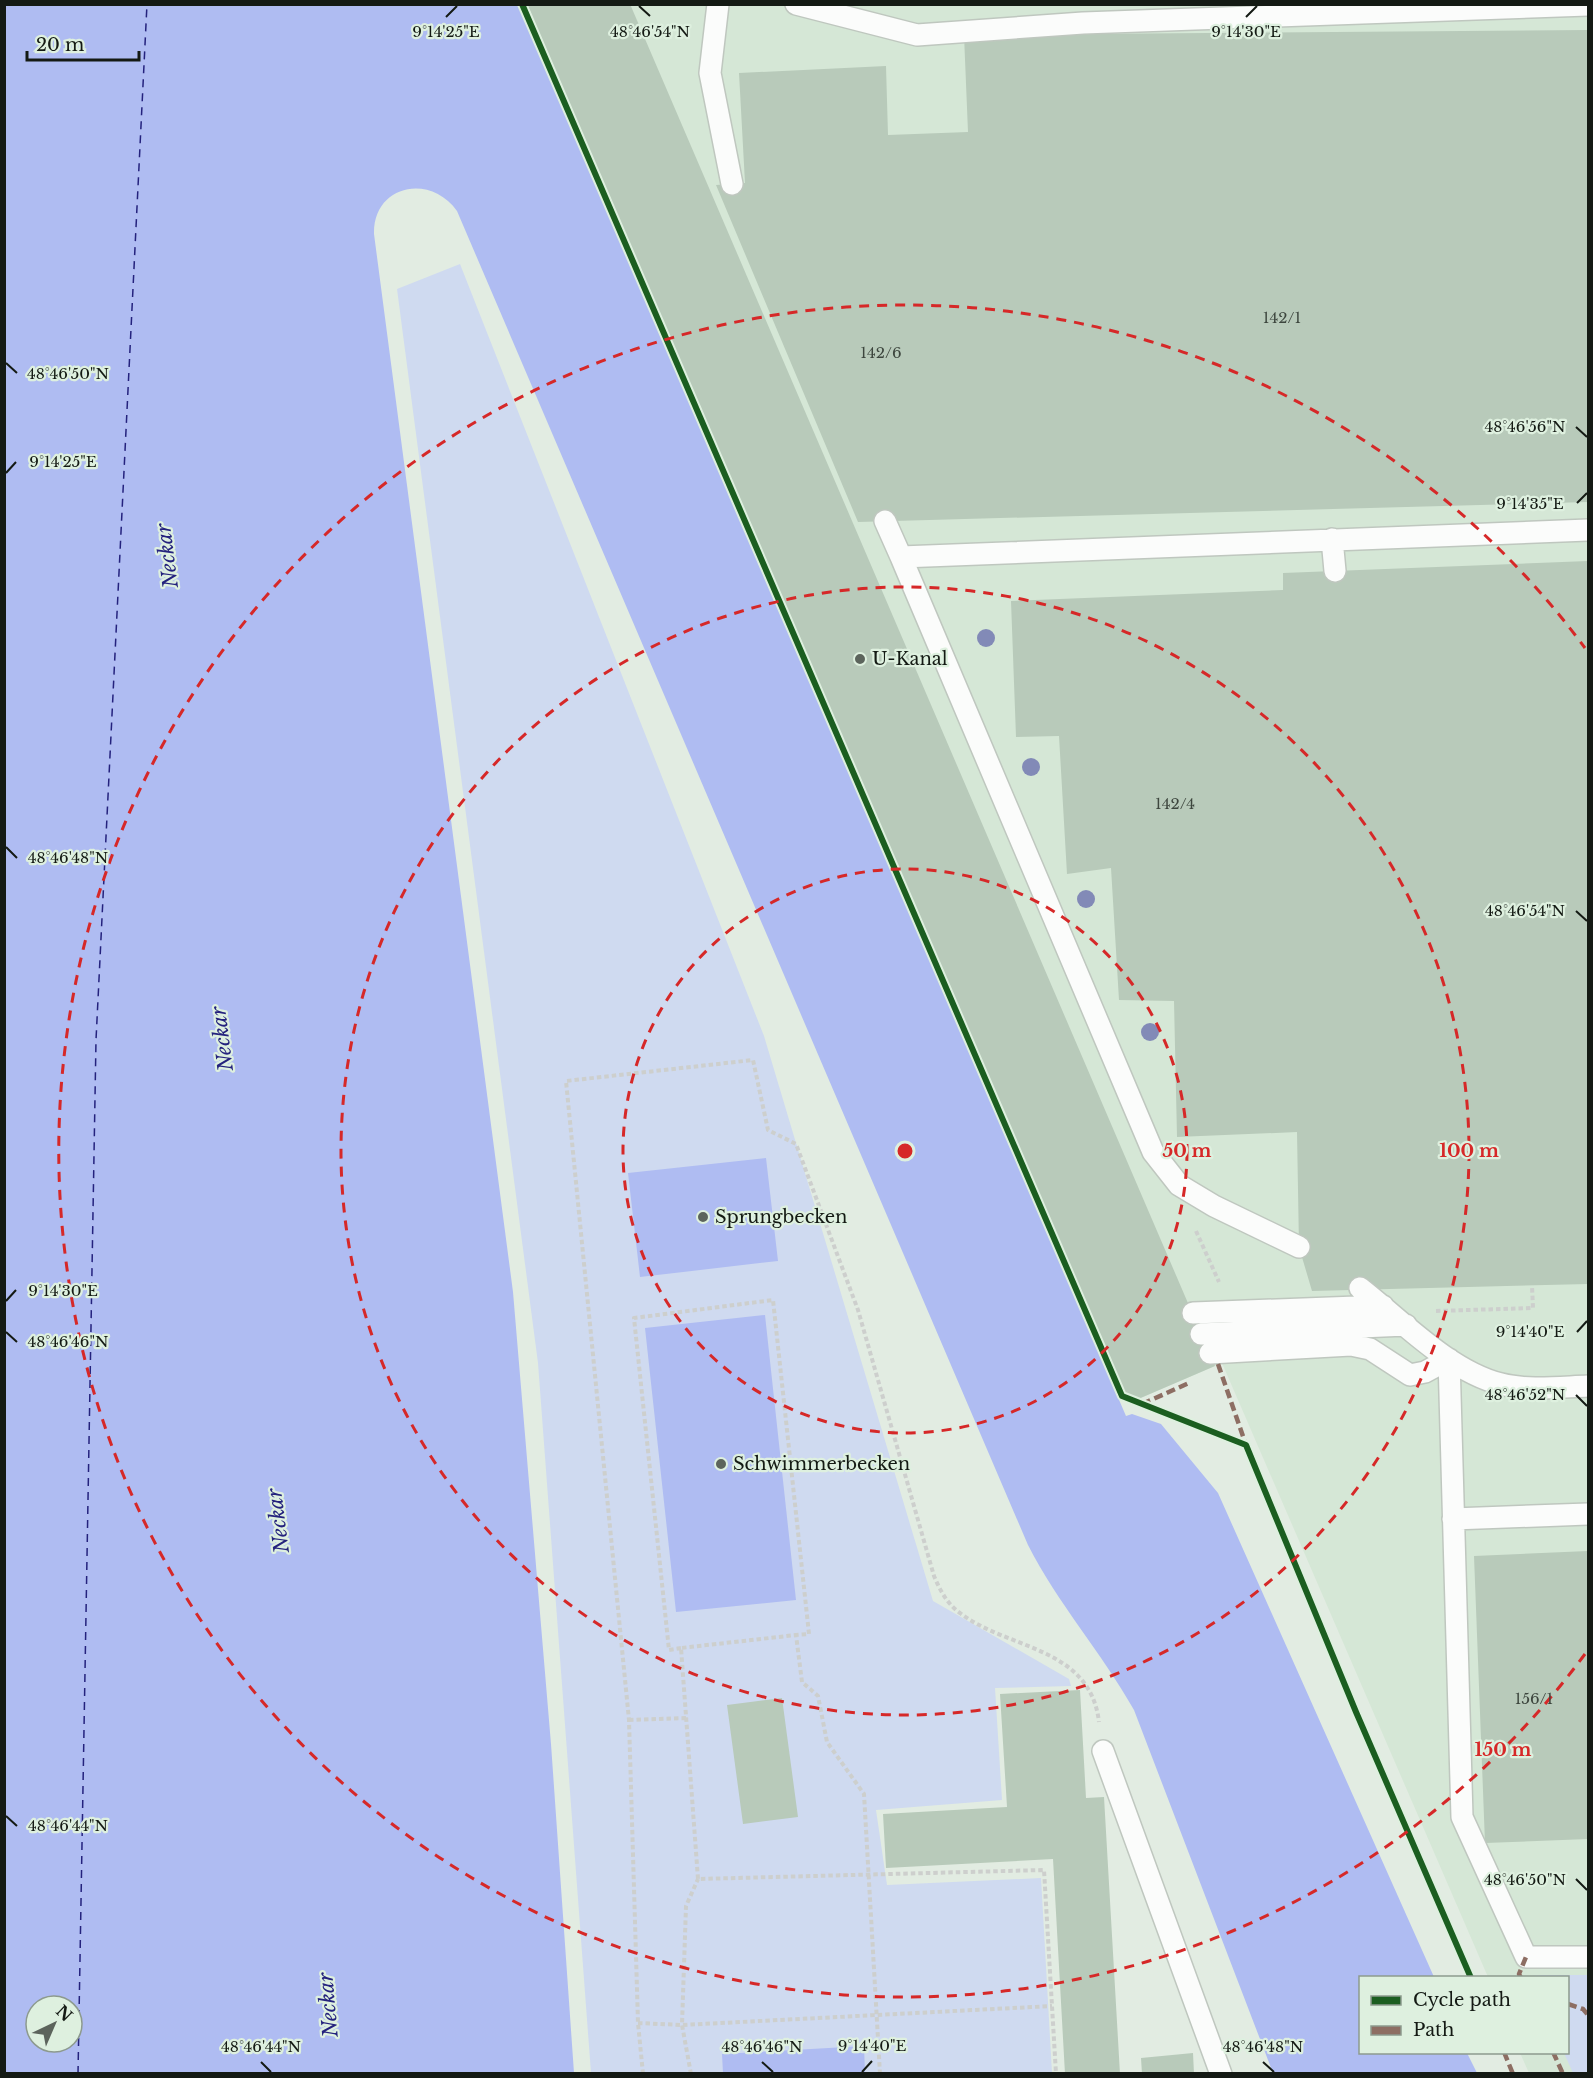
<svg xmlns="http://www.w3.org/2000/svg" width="1593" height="2078" font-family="'Libre Baskerville',serif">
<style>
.built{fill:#d5e7d6}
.green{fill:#cfdaf0}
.water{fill:#afbcf2;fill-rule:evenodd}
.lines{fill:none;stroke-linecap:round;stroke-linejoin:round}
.ferry{stroke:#24227d;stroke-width:1.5;stroke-dasharray:8 6;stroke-linecap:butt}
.building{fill:#b8caba}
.lane-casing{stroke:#bfc7bf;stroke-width:24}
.path{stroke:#cdcfcd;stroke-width:4;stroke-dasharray:4.5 3;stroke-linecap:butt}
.lane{stroke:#fbfcfb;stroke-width:21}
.quiet{stroke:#8d6e63;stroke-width:4.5;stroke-dasharray:9 4.5;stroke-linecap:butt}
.cycleway-casing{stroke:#def0df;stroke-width:10}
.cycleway{stroke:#1b5e20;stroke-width:6}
.tree{fill:#828ab7}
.ticks{fill:none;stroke:#141a14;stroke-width:2}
.ring{fill:none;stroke:#d62828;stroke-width:3;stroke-dasharray:10 8}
.poi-dot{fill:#5c645c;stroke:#def0df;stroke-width:2}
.labels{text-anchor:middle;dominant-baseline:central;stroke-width:4.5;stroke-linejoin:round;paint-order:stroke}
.number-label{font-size:15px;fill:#3d463e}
.poi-label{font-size:18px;fill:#141a14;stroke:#def0df;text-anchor:start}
.water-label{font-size:20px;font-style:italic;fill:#24227d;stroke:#def0df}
.ticks-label{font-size:15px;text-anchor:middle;fill:#141a14;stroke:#def0df;stroke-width:4.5;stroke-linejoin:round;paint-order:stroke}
.centre{fill:#d62828;stroke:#def0df;stroke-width:3}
.ring-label{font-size:18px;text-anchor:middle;font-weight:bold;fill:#d62828;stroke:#def0df;stroke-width:4.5;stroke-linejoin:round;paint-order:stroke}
</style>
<rect width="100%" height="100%" fill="#e2ece2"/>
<path class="built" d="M 527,5 L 1588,5 L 1588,2073 L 1529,2073 L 1520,2053 L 1568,2052 L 1568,1978 L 1488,1977 L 1222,1363 L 1129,1403 Z"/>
<path class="green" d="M 460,264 L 764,1036 L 933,1601 L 1069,1679 L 1071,1686 L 995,1688 L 1002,1800 L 876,1810 L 887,1885 L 1041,1878 L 1052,2073 L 591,2073 L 538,1363 L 397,289 Z
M 1530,1975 L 1588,1975 L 1588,2073 L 1573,2073 L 1564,2053 L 1568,2052 L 1568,1978 Z"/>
<path class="water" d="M 5,4 L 518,5 L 1126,1416 L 1132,1414 L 1161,1424 L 1218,1493 L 1434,1977 L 1360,1978 L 1360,2052 L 1467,2053 L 1477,2073 L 1273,2073 L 1134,1710 C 1102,1653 1058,1604 1028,1545 L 457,211 C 430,173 373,185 374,234 L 513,1292 L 551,1744 L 574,2073 L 5,2073 ZM 36,2006 L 72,2006 L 72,2042 L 36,2042 Z
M 766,1158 L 778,1261 L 640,1277 L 628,1173 Z
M 765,1315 L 796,1600 L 676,1612 L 645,1328 Z
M 864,2046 L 865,2073 L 723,2073 L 722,2054 Z"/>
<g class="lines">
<path class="ferry" d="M 78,2074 L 96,1040 L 147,4"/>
</g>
<path class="building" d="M 527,4 L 630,4 L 1215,1366 L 1129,1403 Z
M 1588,30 L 1588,502 L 858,522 L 716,185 L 745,183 L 739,73 L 886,66 L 888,135 L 968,132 L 964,35 Z
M 1588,561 L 1588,1284 L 1312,1291 L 1299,1247 L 1297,1132 L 1177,1137 L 1174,1001 L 1119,1000 L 1111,868 L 1067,874 L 1059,736 L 1016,737 L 1011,601 L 1283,590 L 1283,573 Z
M 1588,1551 L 1588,1839 L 1485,1843 L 1474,1556 Z
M 1080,1690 L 1086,1798 L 1104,1797 L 1120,2074 L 1065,2074 L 1053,1859 L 886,1868 L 883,1814 L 1007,1807 L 1000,1694 Z
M 782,1698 L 798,1817 L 743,1824 L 727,1705 Z
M 1193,2053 L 1194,2074 L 1142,2074 L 1141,2058 Z"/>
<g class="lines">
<defs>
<path id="lane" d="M 718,4 L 710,73 L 732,184
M 796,4 L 917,35 L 1083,23 L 1588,5
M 885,521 L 901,557
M 1332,539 L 1335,571
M 1299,1247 L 1214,1206 L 1179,1185 L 1153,1152 L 901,557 L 1588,530
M 1360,1288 C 1401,1320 1449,1371 1501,1384 C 1528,1391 1560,1387 1588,1386
M 1193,1313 L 1383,1306
M 1201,1334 L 1406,1325
M 1210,1353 L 1351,1345 L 1370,1349 L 1410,1375 L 1425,1372 L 1449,1359 L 1462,1817 L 1526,1957 L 1588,1957
M 1453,1519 L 1588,1514
M 1103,1751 L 1221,2074"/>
</defs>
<use href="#lane" class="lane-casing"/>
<path class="path" d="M 1196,1231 L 1219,1282
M 1436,1311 L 1533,1308 L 1532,1286
M 681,1648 L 669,1650 L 634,1318 L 773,1300 L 809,1634 L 796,1635
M 629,1720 L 688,1718
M 638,2023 L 682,2025 L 1052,2006
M 643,2074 L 638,2023 L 629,1720 L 566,1081 L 753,1060 L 768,1130 L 796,1144 L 858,1310 L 934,1576 C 940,1590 947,1604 960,1613 C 1008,1650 1090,1646 1099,1722
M 691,2074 L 682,2025 L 686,1906 L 698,1879
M 880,2074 L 864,1794 L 827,1742 L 818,1696 L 802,1682 L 796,1635 L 681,1648 L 698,1879 L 1044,1870 L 1056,2074"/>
<use href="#lane" class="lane"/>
<path class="quiet" d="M 1218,1364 L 1246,1445
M 1142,1404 L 1189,1383
M 1521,1978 L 1519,1974 L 1526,1957
M 1568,2004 L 1583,2009 L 1588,2015
M 1504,2052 L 1513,2074
M 1553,2052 L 1563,2074"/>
<defs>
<path id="cycleway" d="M 522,4 L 1122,1396 L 1246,1445 L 1356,1712 L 1471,1978"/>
</defs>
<use href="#cycleway" class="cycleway-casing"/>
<use href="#cycleway" class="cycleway"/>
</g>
<g class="tree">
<circle cx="986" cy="638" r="9"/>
<circle cx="1031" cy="767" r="9"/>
<circle cx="1086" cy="899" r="9"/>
<circle cx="1150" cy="1032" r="9"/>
</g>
<path class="ticks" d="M 639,6 L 650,16M 446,17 L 457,6M 1246,17 L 1257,6M 6,363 L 17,373M 1576,427 L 1587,437M 6,473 L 16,462M 1577,503 L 1587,493M 6,847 L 17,858M 1576,911 L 1587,921M 6,1301 L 16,1290M 6,1332 L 17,1342M 1577,1332 L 1587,1321M 1576,1395 L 1587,1406M 6,1816 L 17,1826M 1576,1879 L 1587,1890M 261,2062 L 271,2072M 762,2062 L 773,2072M 1263,2062 L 1274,2072M 862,2072 L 872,2061"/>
<g class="ring">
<circle cx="905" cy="1151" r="282"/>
<circle cx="905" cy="1151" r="564"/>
<path d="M1585 1654A846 846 0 1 1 1585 648"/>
</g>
<g class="poi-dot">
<circle cx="860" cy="659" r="6"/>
<circle cx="703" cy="1217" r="6"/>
<circle cx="721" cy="1464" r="6"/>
</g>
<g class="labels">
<g class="number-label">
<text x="1282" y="317">142/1</text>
<text x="881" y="352">142/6</text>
<text x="1175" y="803">142/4</text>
<text x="1534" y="1698">156/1</text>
</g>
<g class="poi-label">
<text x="872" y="659">U-Kanal</text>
<text x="715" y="1217">Sprungbecken</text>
<text x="733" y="1464">Schwimmerbecken</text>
</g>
<g class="water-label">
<text transform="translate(167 556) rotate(-97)">Neckar</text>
<text transform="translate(222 1039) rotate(-97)">Neckar</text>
<text transform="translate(278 1521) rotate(-97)">Neckar</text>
<text transform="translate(328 2005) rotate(-95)">Neckar</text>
</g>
</g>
<g class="ticks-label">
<text x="650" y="37">48°46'54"N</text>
<text x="446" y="37">9°14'25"E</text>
<text x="1246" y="37">9°14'30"E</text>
<text x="68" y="379">48°46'50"N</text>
<text x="1525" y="432">48°46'56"N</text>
<text x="63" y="467">9°14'25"E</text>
<text x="1530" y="509">9°14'35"E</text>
<text x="68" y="863">48°46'48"N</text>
<text x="1525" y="916">48°46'54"N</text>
<text x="63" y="1296">9°14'30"E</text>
<text x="1530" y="1337">9°14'40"E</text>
<text x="68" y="1347">48°46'46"N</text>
<text x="1525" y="1400">48°46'52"N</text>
<text x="68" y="1831">48°46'44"N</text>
<text x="1525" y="1885">48°46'50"N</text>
<text x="872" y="2051">9°14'40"E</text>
<text x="261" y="2052">48°46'44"N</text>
<text x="762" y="2052">48°46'46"N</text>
<text x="1263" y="2052">48°46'48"N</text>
</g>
<circle cx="905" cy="1151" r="9" class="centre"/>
<g class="ring-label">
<text x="1187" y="1157">50 m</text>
<text x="1469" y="1157">100 m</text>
<text x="1503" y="1756">150 m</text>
</g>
<rect width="1593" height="2078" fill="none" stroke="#141a14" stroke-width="12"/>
<rect x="1359" y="1976" width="210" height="78" fill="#def0df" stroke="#8d9a8e" stroke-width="1.5"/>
<rect x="1371" y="1996" width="30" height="9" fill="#1b5e20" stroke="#8d9a8e" stroke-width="1.5"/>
<text x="1413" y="2006" font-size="18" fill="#141a14">Cycle path</text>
<rect x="1371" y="2026" width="30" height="9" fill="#8d6e63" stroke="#8d9a8e" stroke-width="1.5"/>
<text x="1413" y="2036" font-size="18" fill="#141a14">Path</text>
<g transform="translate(54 2024) rotate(44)"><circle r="28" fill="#def0df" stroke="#8d9a8e" stroke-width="1.5"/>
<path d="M0-4.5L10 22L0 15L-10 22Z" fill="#5c645c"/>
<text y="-9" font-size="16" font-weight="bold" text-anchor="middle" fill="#141a14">N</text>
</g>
<path d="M27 51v9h112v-9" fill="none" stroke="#141a14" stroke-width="3"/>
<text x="36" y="51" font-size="18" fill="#141a14" stroke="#def0df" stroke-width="4.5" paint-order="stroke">20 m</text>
</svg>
